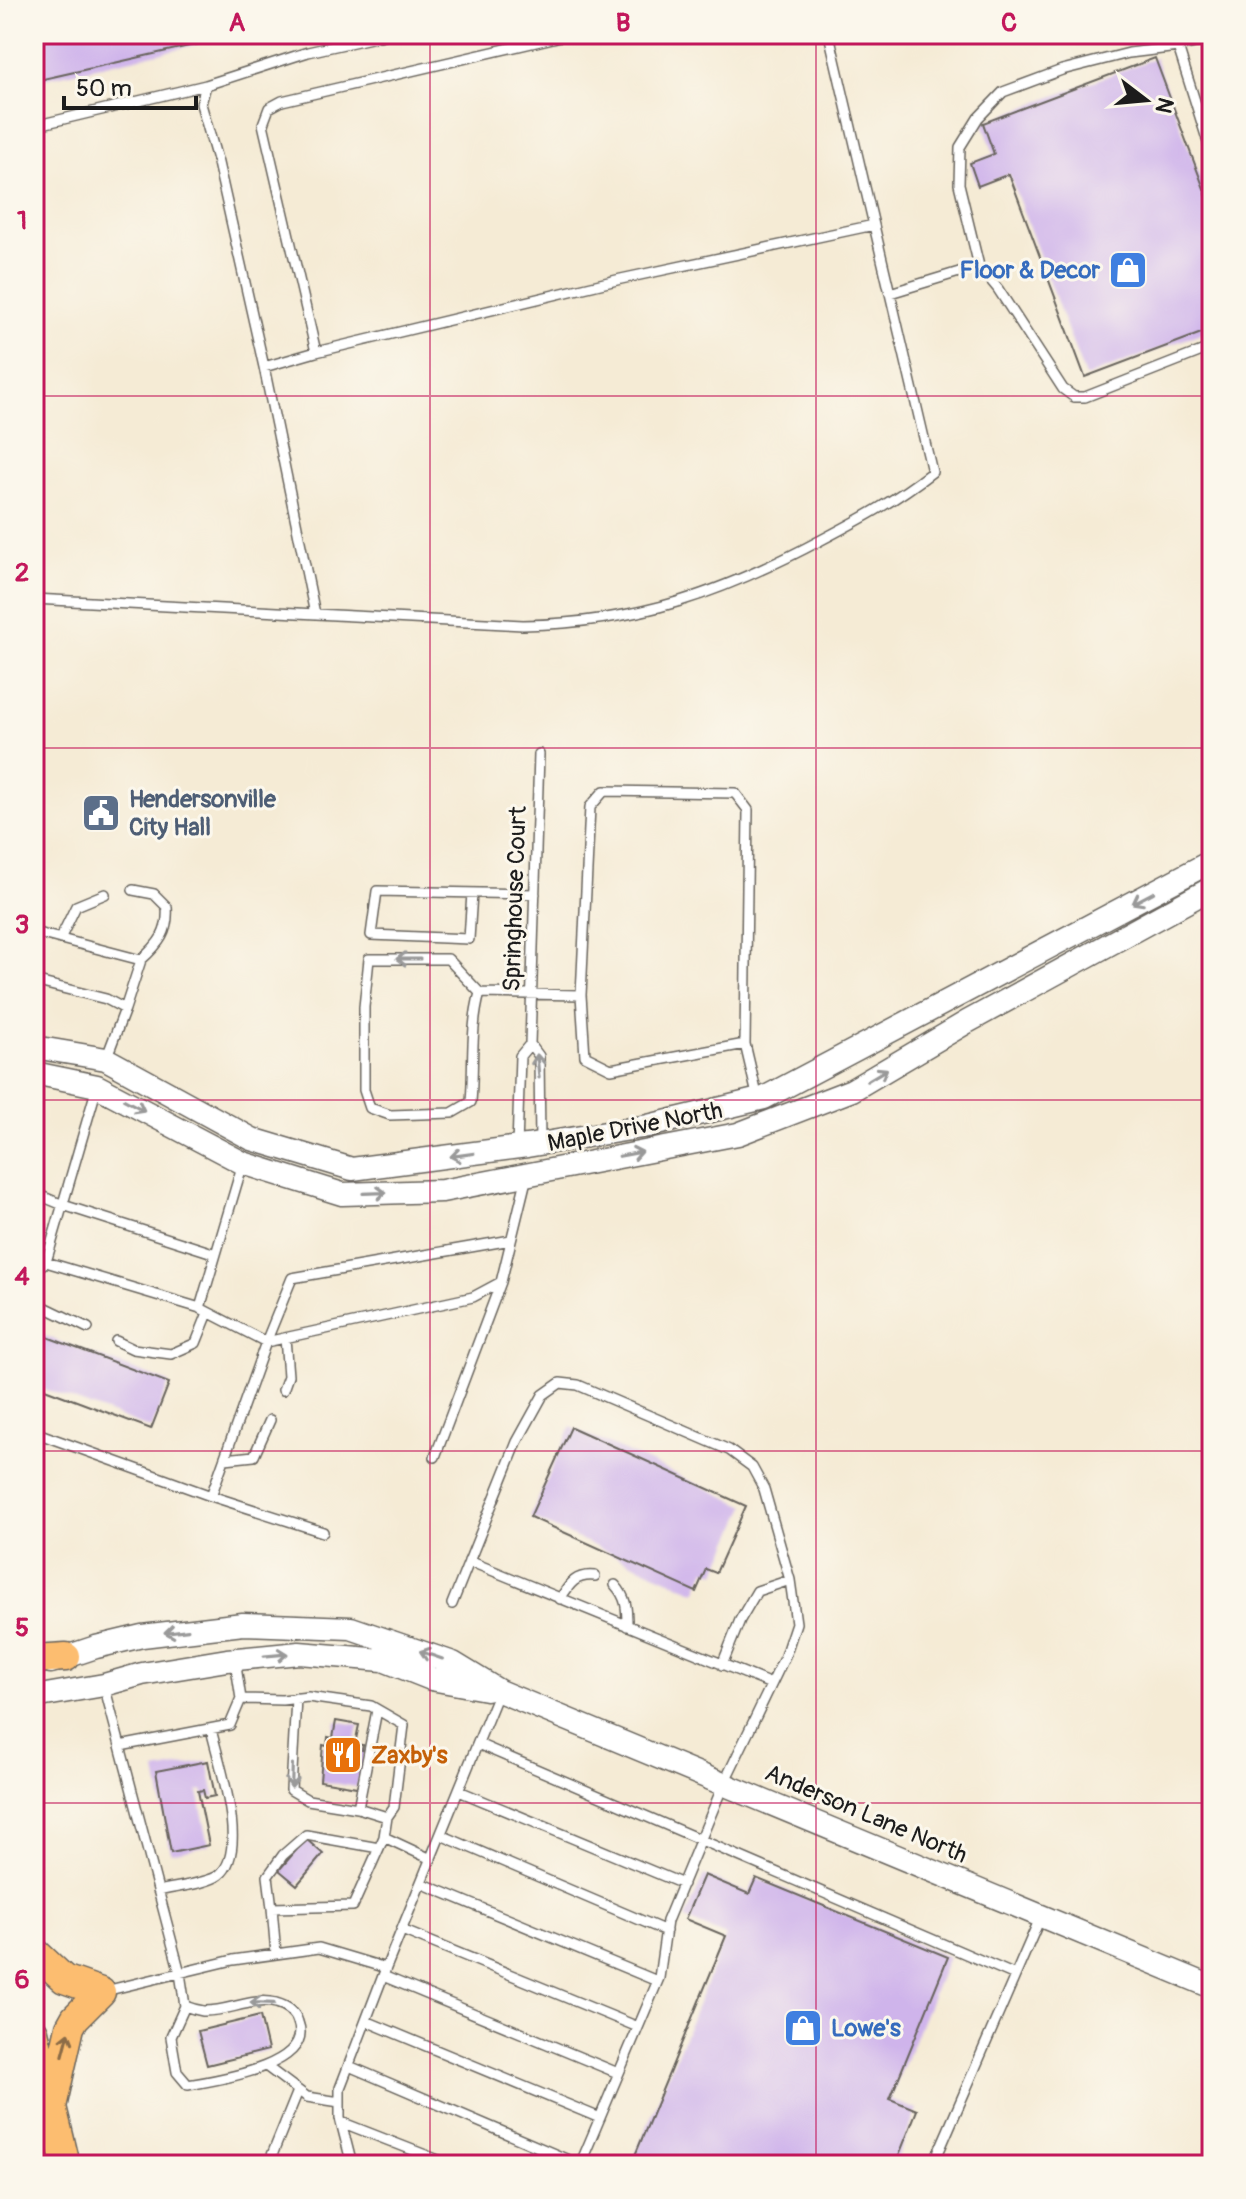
<svg xmlns="http://www.w3.org/2000/svg" width="1246" height="2199" font-family="Pangolin,sans-serif">
<style>
.building{fill:#cfb4eb}
.lines{fill:none;stroke-linecap:round;stroke-linejoin:round}
.service-casing{stroke:#68645d;stroke-width:12}
.tertiary-casing{stroke:#68645d;stroke-width:25}
.primary-casing{stroke:#68645d;stroke-width:31}
.service{stroke:#fff;stroke-width:9}
.tertiary{stroke:#fff;stroke-width:22}
.primary{stroke:#fcbd6f;stroke-width:28}
.oneway{stroke:#999}
.oneway2{stroke:#8c6c46}
.grid{fill:none;stroke:#c2185b;stroke-width:2;stroke-opacity:0.55}
.labels{text-anchor:middle;dominant-baseline:central;stroke-width:6;stroke-linejoin:round;paint-order:stroke}
.shop-label{font-size:24px;font-weight:bold;fill:#366cbe;stroke:#fbf7ec;text-anchor:end}
.service-label{font-size:24px;font-weight:bold;fill:#4e5e75;stroke:#fbf7ec;text-anchor:start}
.street-label{font-size:24px;fill:#1c1c1c;stroke:#fbf7ec}
.food-label{font-size:24px;font-weight:bold;fill:#c56008;stroke:#fbf7ec;text-anchor:start}
.neatline{fill:none;stroke:#c2185b;stroke-width:3}
.grid-label{font-size:26px;text-anchor:middle;font-weight:bold;fill:#c2185b}
</style>
<rect width="100%" height="100%" fill="#fbf7ec"/>
<filter id="ink" filterUnits="userSpaceOnUse"><feTurbulence type="fractalNoise" baseFrequency=".0125" numOctaves="2"/><feDisplacementMap in="SourceGraphic" scale="16" xChannelSelector="R" yChannelSelector="G"/><feConvolveMatrix kernelMatrix="1 2 1 2 8 2 1 2 1" color-interpolation-filters="sRGB"/></filter>
<filter id="wash" filterUnits="userSpaceOnUse"><feTurbulence type="fractalNoise" baseFrequency=".006" numOctaves="4" result="noise"/><feDisplacementMap in="SourceGraphic" scale="32" xChannelSelector="R" yChannelSelector="G"/><feGaussianBlur stdDeviation="1.8" result="paint"/><feColorMatrix in="noise" values="0 0 0 0 0 0 0 0 0 0 0 0 0 0 0 0 0 1.4 0 .05"/><feComposite in="paint" operator="in"/></filter>
<g filter="url(#wash)">
<rect width="100%" height="100%" fill="#f5ebd5"/>
<g id="blocks">
<path class="building" d="M 34,34 L 238,34 L 238,35 L 39,80 L 34,57 Z
M 1155,58 L 1212,210 L 1212,329 L 1085,377 L 1009,174 L 978,186 L 970,163 L 994,154 L 983,123 Z
M 34,1332 L 169,1383 L 151,1429 L 34,1385 Z
M 571,1427 L 746,1506 L 716,1573 L 706,1569 L 696,1592 L 530,1517 Z
M 336,1721 L 359,1725 L 355,1744 L 363,1745 L 362,1750 L 366,1751 L 357,1787 L 320,1781 L 323,1745 L 327,1746 L 328,1737 L 333,1738 Z
M 208,1761 L 215,1796 L 205,1798 L 203,1790 L 198,1791 L 209,1845 L 171,1853 L 156,1771 Z
M 306,1839 L 323,1854 L 297,1885 L 279,1870 Z
M 704,1875 L 749,1894 L 756,1878 L 948,1957 L 890,2099 L 917,2110 L 895,2165 L 631,2165 L 726,1936 L 685,1919 Z
M 260,2016 L 268,2050 L 207,2065 L 198,2031 Z"/>
</g>
</g>
<g filter="url(#ink)">
<use href="#blocks" fill-opacity="0" stroke="#68645d" stroke-width="2"/>
<g class="lines">
<defs>
<path id="service" d="M 570,34 L 282,101 L 269,108 L 263,124 L 316,352 L 621,279 L 874,225
M 1212,39 L 1178,47 L 1129,53 L 1062,70 L 1003,92 L 978,118 L 960,147 L 959,184 L 979,266 L 998,289 L 1063,389 L 1074,397 L 1085,397 L 1212,347
M 1178,47 L 1212,155
M 34,126 L 206,85
M 890,293 L 979,266
M 264,367 L 316,352
M 34,599 L 523,625 C 639,623 722,593 823,539 C 863,518 896,500 932,472 L 829,34
M 315,614 L 264,367 L 218,163 L 201,104 L 206,85 L 308,52 L 389,34
M 133,890 L 154,894 L 167,907 C 169,932 159,944 141,960
M 472,893 L 469,939 L 371,935 L 377,891 L 535,894
M 34,932 L 141,960 L 125,1009
M 60,939 L 76,906 L 105,894
M 34,981 L 106,999 L 125,1009 L 106,1059
M 480,993 C 470,1028 474,1066 471,1102 L 452,1113 L 390,1115 L 370,1108 L 364,1090 L 364,1007 L 369,959 L 448,959 L 480,993 L 581,995 L 585,1056 L 611,1069 L 745,1044 L 758,1099
M 581,995 L 590,807 L 604,791 L 735,793 L 748,810 L 745,1044
M 530,1044 L 539,754
M 34,1128 L 34,1155
M 517,1147 L 520,1056 L 530,1044 L 539,1056 L 540,1144
M 243,1163 L 200,1308 L 266,1342 L 292,1278 L 511,1240
M 34,1193 L 63,1205 L 216,1254
M 46,1262 L 200,1308
M 34,1270 L 46,1262 L 97,1087
M 34,1302 L 88,1328
M 116,1341 L 133,1349 L 171,1354 L 196,1343 L 208,1313
M 283,1390 L 288,1376 L 285,1338
M 34,1432 L 211,1496 L 266,1342 L 473,1297 L 501,1282 L 527,1176
M 435,1457 L 501,1282
M 225,1459 L 254,1456 L 270,1420
M 211,1496 L 323,1532
M 469,1561 L 771,1684
M 615,1585 C 627,1598 627,1609 627,1626
M 560,1599 C 570,1583 576,1574 595,1576
M 235,1660 L 241,1699 L 282,1700 L 308,1697 L 371,1706 L 404,1725 L 394,1807 L 387,1817 L 384,1837 L 431,1859
M 722,1665 L 740,1620 L 757,1591 L 790,1580
M 104,1685 L 180,1973 L 185,2006 L 171,2037 L 177,2072 L 188,2085 C 216,2080 315,2066 298,2022 C 295,2011 287,2006 276,2003 C 251,1997 228,2012 203,2011 C 197,2010 190,2008 185,2006
M 296,1698 L 291,1790 L 308,1800 L 358,1808 L 387,1817
M 478,1744 L 1015,1975
M 120,1746 L 230,1725 L 241,1699
M 459,1791 L 683,1884
M 358,1808 L 377,1710
M 441,1835 L 666,1931
M 421,1883 L 657,1981
M 158,1891 C 174,1887 207,1884 219,1875 C 250,1851 218,1761 211,1729
M 272,1908 L 268,1876 L 283,1855 L 306,1835 L 379,1848
M 402,1930 L 638,2027
M 276,1954 L 272,1908 L 353,1906 L 384,1837
M 383,1976 L 618,2073
M 105,1991 L 233,1960 L 319,1948 L 386,1968
M 366,2021 L 600,2118
M 349,2066 L 580,2165 L 659,1978 L 667,1921 L 724,1783 L 785,1656 L 796,1623 L 790,1580 L 764,1489 L 752,1467 L 729,1450 L 578,1385 L 560,1383 L 543,1395 L 517,1442 L 452,1604
M 267,2067 L 307,2097 L 340,2102
M 341,2122 L 451,2165
M 263,2165 L 270,2160 L 298,2091
M 352,2165 L 340,2118 L 340,2088 L 386,1968 L 499,1691
M 933,2165 L 1041,1916"/>
<path id="tertiary" d="M 34,1047 L 106,1059 L 252,1139 L 352,1169 L 527,1146 L 648,1126 L 764,1098 L 1212,861
M 34,1073 L 97,1086 L 243,1163 L 342,1194 L 442,1191 L 738,1134 L 852,1090 L 967,1022 L 1212,888
M 51,1662 L 96,1647 L 142,1636 L 243,1624 L 351,1628 L 453,1663 L 499,1691 L 1212,1987
M 34,1697 L 104,1685 L 142,1674 L 227,1660 L 299,1653 L 383,1660 L 431,1679 L 486,1689"/>
<path id="primary" d="M 34,1659 L 66,1657
M 34,1951 L 64,1979 L 101,1992 L 75,2018 L 70,2027 L 52,2107
M 34,2032 L 66,2165"/>
</defs>
<use href="#service" class="service-casing"/>
<use href="#tertiary" class="tertiary-casing"/>
<use href="#primary" class="primary-casing"/>
<use href="#service" class="service"/>
<use href="#tertiary" class="tertiary"/>
<use href="#primary" class="primary"/>
</g>
<defs><path id="oneway-shaft" d="M-6 0H5M1.5-3L5.5 0L1.5 3" fill="none" stroke-width="1.6" stroke-linecap="round" stroke-linejoin="round" transform="scale(2)"/></defs>
<g class="oneway">
<use href="#oneway-shaft" transform="translate(1143 898) rotate(152)"/>
<use href="#oneway-shaft" transform="translate(408 959) rotate(-180)"/>
<use href="#oneway-shaft" transform="translate(538 1066) rotate(-95)"/>
<use href="#oneway-shaft" transform="translate(877 1075) rotate(-31)"/>
<use href="#oneway-shaft" transform="translate(134 1105) rotate(28)"/>
<use href="#oneway-shaft" transform="translate(631 1154) rotate(-11)"/>
<use href="#oneway-shaft" transform="translate(462 1155) rotate(172)"/>
<use href="#oneway-shaft" transform="translate(375 1193) rotate(-2)"/>
<use href="#oneway-shaft" transform="translate(176 1631) rotate(173)"/>
<use href="#oneway-shaft" transform="translate(276 1655) rotate(-5)"/>
<use href="#oneway-shaft" transform="translate(431 1655) rotate(-161)"/>
<use href="#oneway-shaft" transform="translate(292 1776) rotate(92)"/>
<use href="#oneway-shaft" transform="translate(262 2003) rotate(-178)"/>
</g>
<use class="oneway2" href="#oneway-shaft" transform="translate(66 2044) rotate(-75)"/>
</g>
<path class="grid" d="M 430,34 L 430,2165M 816,34 L 816,2165M 34,396 L 1212,396M 34,748 L 1212,748M 34,1100 L 1212,1100M 34,1451 L 1212,1451M 34,1803 L 1212,1803"/>
<defs>
<symbol id="shop-square" viewBox="-11 -11 22 22"><rect x="-9" y="-9" width="18" height="18" rx="4" fill="#3f7fe0" stroke="#fbf7ec"/><path d="M-5-2.5h2.3a2.7 3.5 0 0 1 5.4 0H5L5.5 6h-11ZM-1.5-2.5h3a1.5 2.3 0 0 0-3 0Z" fill="#fff"/></symbol>
<symbol id="civic-square" viewBox="-11 -11 22 22"><rect x="-9" y="-9" width="18" height="18" rx="4" fill="#5c6f8a" stroke="#fbf7ec"/><path d="M-.6-6.5H3V-4.5H.6V-3L4-1V1h2V6H-6V1h2V-1L-.6-3ZM-1.2 2.5V6h2.4V2.5Z" fill="#fff"/></symbol>
<symbol id="restaurant-square" viewBox="-11 -11 22 22"><rect x="-9" y="-9" width="18" height="18" rx="4" fill="#e8710a" stroke="#fbf7ec"/><path d="M-5-6h1v4h1v-4h1v4h1v-4h1v5L-1.5 .5V6h-2V.5L-5-1ZM5-6V6H3V1.5H1.5Q1.5-4 5-6Z" fill="#fff"/></symbol>
</defs>
<g fill-rule="evenodd">
<use href="#shop-square" x="1106" y="248" width="44" height="44"/>
<use href="#civic-square" x="79" y="791" width="44" height="44"/>
<use href="#restaurant-square" x="321" y="1733" width="44" height="44"/>
<use href="#shop-square" x="781" y="2006" width="44" height="44"/>
</g>
<g class="labels">
<g class="shop-label">
<text x="1100" y="270">Floor &amp; Decor</text>
<text x="831" y="2028" text-anchor="start">Lowe's</text>
</g>
<g class="service-label">
<text x="129" y="799">Hendersonville<tspan x="129" dy="28">City Hall</tspan></text>
</g>
<g class="street-label">
<text transform="translate(515 899) rotate(-88)">Springhouse Court</text>
<text transform="translate(635 1127) rotate(-11)">Maple Drive North</text>
<text transform="translate(866 1814) rotate(23)">Anderson Lane North</text>
</g>
<g class="food-label">
<text x="371" y="1755">Zaxby's</text>
</g>
</g>
<rect width="1246" height="2199" fill="none" stroke="#fbf7ec" stroke-width="88"/>
<g transform="translate(1146 100) rotate(106)" stroke="#fbf7ec" stroke-width="6" paint-order="stroke">
<path d="M0-6L14 30L0 20L-14 30Z" fill="#1c1c1c"/>
<text y="-12" font-size="22" font-weight="bold" text-anchor="middle" fill="#1c1c1c">N</text>
</g>
<path d="M64 96v12h132v-12" fill="none" stroke="#1c1c1c" stroke-width="4"/>
<text x="76" y="96" font-size="24" fill="#1c1c1c" stroke="#fbf7ec" stroke-width="6" paint-order="stroke">50 m</text>
<rect x="44" y="44" width="1158" height="2111" class="neatline"/>
<g class="grid-label">
<text x="237" y="31">A</text>
<text x="623" y="31">B</text>
<text x="1009" y="31">C</text>
<text x="22" y="229">1</text>
<text x="22" y="581">2</text>
<text x="22" y="933">3</text>
<text x="22" y="1285">4</text>
<text x="22" y="1636">5</text>
<text x="22" y="1988">6</text>
</g>
</svg>
